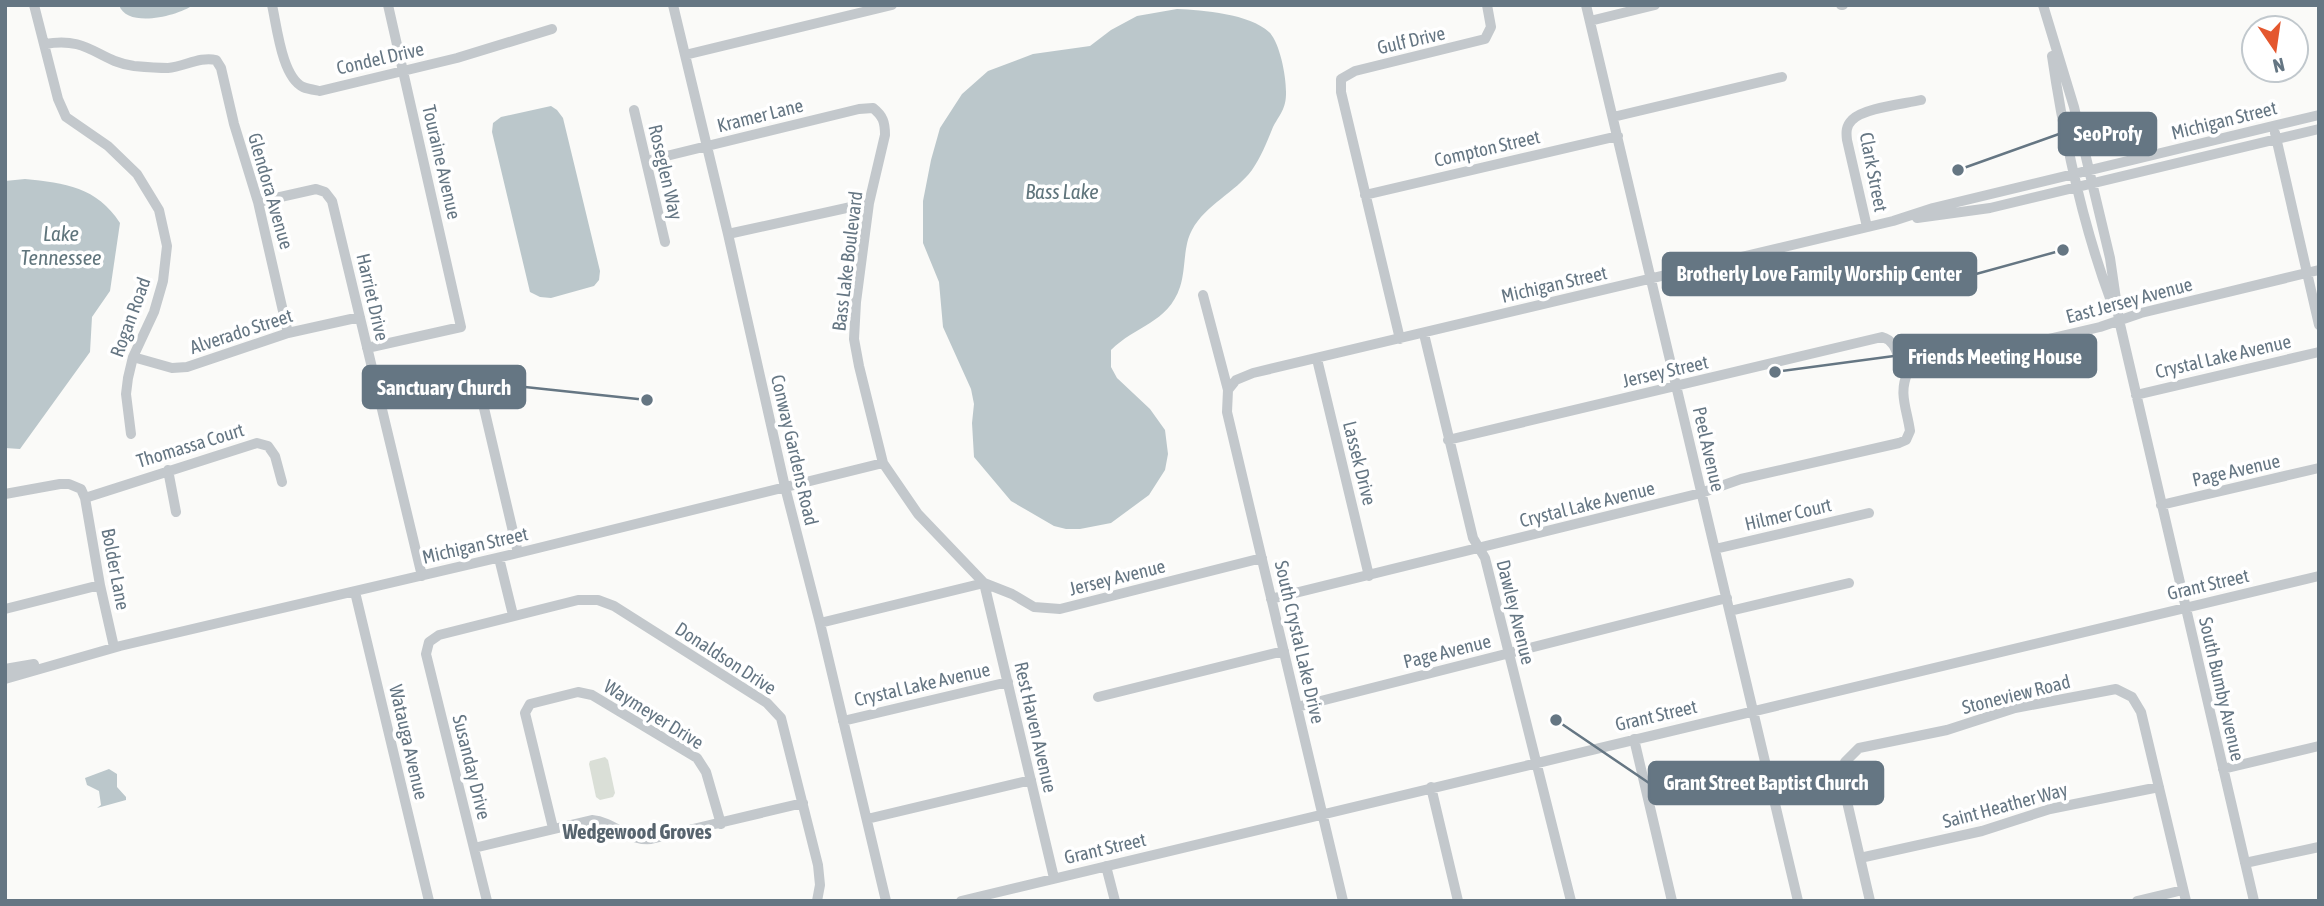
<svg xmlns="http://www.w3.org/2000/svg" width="2324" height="906" font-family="'Asap Condensed',sans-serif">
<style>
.green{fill:#dadfd7}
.water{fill:#bbc7cb}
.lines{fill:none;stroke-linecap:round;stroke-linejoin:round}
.minor{stroke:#c3c8cc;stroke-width:10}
.labels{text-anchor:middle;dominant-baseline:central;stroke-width:7;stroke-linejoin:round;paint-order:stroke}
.street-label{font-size:19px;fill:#657683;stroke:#fff}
.water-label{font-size:21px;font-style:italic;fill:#60757c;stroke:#fff}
.neighbourhood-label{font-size:21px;font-weight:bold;fill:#57646e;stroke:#fff}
.leader{fill:none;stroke:#657683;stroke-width:2.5}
.callout-dot{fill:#657683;stroke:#fff;stroke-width:2.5}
.callout{fill:#657683;stroke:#657683;stroke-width:2.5}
.callout-label{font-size:21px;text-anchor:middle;font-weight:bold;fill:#fff}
</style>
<rect width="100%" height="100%" fill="#fafaf8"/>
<path class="green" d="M 605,757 L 608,760 L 615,793 L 613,797 L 600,800 L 596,797 L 589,764 L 590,761 Z"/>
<path class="water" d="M 119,5 L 193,5 C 178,16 127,29 119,5 Z
M 1177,9 C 1203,10 1250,14 1269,32 C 1281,43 1289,88 1285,103 C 1283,112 1277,119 1273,127 C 1267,142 1261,157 1252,170 C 1235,193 1206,204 1192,230 C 1183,246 1186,269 1180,287 C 1168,323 1135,326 1111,350 L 1111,367 L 1117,378 L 1150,409 L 1165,430 L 1168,454 L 1165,470 L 1149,495 L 1111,523 L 1080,529 L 1066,529 L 1054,526 L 1011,501 L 974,457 L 972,423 L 974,404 L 971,389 L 943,327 L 939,282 L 923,243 L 923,201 L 931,160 L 940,128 L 962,94 L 988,71 L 1033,54 L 1090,46 L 1111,30 L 1137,16 Z
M 551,106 L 557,110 L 563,118 L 600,271 L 599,280 L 594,286 L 551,298 L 540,297 L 530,292 L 492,132 L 493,123 L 501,117 Z
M 25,179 C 65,183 97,187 120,223 L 110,291 L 92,317 L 90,352 L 20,449 L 5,448 L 5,181 Z
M 109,769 L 117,774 L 117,787 L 126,797 L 126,800 L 97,808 L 101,805 L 99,791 L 87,785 L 85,778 Z"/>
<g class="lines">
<path class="minor" d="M 34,5 L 58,99 L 66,117 L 108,146 L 137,174 L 159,210 L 167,246 L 163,281 L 154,312 L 133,357 L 128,378 L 126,394 L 131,434
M 272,5 C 277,27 282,77 303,87 C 308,89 315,90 320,91 L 457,58 L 552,29
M 673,5 L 728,234 L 785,487 L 820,623 L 886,901
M 1586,5 L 1798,901
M 1841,5 L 1843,5
M 2043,5 L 2074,107 L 2110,258 L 2119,320 L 2254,901
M 1590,21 L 1655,5
M 45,44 C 90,36 97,61 134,66 C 145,67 157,68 168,68 C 184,67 200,56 216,60 L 221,68 L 234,124 L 258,202 L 288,333
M 685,55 L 892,5
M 2052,56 C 2064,138 2082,223 2111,301
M 634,110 L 665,242
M 1613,117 L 1782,77
M 2275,133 L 2319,325
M 646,161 L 859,109 L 873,108 C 883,116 885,122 885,135 L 869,203 L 856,302 L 854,339 L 859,366 L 883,463 L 918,514 L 984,583
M 1365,195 L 1618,136
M 258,202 L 316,189 L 325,192 L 332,201 L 422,576
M 1917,218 L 1990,208 L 2319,129
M 1867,227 L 1847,140 C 1846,132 1846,126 1852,120 C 1863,108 1904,104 1921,100
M 728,234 L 869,203
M 1203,295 L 1228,390 L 1227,412 L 1343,901
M 1424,334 L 1473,538 L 1485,558 L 1571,901
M 1400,339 L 1341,92 L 1341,79 L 1355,71 L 1485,39 L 1491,27 L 1487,5
M 367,348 L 461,327 L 388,5
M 133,357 L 172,368 L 187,367 L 288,333 L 360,317
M 1317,359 L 1369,576
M 1908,372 L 2100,327 L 2141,313 L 2319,270
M 476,374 L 518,553
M 1228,390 L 1236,380 L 1253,373 L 1893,221 L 1933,208 L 2319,115
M 2136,395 L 2319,352
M 1448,440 L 1882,337 C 1900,342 1895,361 1908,372
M 168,470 L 176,512
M 5,494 L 60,484 L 69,484 L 81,489 L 85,498 L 100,585 L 114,647
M 85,498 L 257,443 L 268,446 L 275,456 L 282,482
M 2161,505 L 2319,468
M 1715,549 L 1869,513
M 499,558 L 513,615
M 984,583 L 1054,878
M 355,592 L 429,901
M 1271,599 L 1701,493 L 1741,479 L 1899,443 L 1906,440 L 1910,431 C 1907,409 1898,393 1908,372
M 5,609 L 100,585
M 1730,611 L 1849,583
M 820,623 L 984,583 L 1012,594 L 1034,607 L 1060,609 L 1262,558
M 5,669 L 34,664
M 5,679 L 120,646 L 518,553 L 883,463
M 1098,697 L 1284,651
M 1297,707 L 1727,598
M 843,721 L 1008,682
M 1634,739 L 1672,901
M 2223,769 L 2319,746
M 1431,787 L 1458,901
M 867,819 L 1031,780
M 553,828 L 525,713 L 530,704 L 578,692 L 592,695 L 697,758 L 706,772 L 721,824
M 474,848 L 592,820 C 615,822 626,841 651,839 L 803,803
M 1860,858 L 1982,831 L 2050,809 L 2159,787
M 2245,863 L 2319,847
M 1106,866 L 1115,901
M 487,901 L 426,654 L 429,642 L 439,635 L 578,600 L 598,600 L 614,606 L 767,703 L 781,718 L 818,865 L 820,885 L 817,901
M 961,901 L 2319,576
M 1870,901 L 1842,780 L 1845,762 L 1859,748 L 1947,730 L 2015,708 L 2116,689 L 2132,697 L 2141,712 L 2186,901
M 2137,901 L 2183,890"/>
</g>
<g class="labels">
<g class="street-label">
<text transform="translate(1411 40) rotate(-13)">Gulf Drive</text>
<text transform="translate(380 58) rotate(-13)">Condel Drive</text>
<text transform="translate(760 115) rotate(-14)">Kramer Lane</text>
<text transform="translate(2224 120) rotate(-14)">Michigan Street</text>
<text transform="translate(1487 148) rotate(-13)">Compton Street</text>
<text transform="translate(442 162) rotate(77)">Touraine Avenue</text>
<text transform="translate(666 172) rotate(77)">Roseglen Way</text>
<text transform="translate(1874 172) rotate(79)">Clark Street</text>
<text transform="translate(271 191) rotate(74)">Glendora Avenue</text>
<text transform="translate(847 261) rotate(-83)">Bass Lake Boulevard</text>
<text transform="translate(1554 284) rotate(-13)">Michigan Street</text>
<text transform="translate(373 297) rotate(77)">Harriet Drive</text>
<text transform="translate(2129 300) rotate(-15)">East Jersey Avenue</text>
<text transform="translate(130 317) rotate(-70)">Rogan Road</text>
<text transform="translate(241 331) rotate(-18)">Alverado Street</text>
<text transform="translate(2223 356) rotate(-13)">Crystal Lake Avenue</text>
<text transform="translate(1665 371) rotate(-13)">Jersey Street</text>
<text transform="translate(190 445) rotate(-17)">Thomassa Court</text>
<text transform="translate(1709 449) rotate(77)">Peel Avenue</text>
<text transform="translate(795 450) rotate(77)">Conway Gardens Road</text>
<text transform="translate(1360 463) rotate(76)">Lassek Drive</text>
<text transform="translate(2236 470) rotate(-13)">Page Avenue</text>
<text transform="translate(1587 504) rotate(-14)">Crystal Lake Avenue</text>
<text transform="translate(1788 514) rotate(-13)">Hilmer Court</text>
<text transform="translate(475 545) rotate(-13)">Michigan Street</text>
<text transform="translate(116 569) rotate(79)">Bolder Lane</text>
<text transform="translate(1117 577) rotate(-14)">Jersey Avenue</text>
<text transform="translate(2208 584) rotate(-13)">Grant Street</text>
<text transform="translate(1516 612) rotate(76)">Dawley Avenue</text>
<text transform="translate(1300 642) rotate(77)">South Crystal Lake Drive</text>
<text transform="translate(1447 651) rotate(-14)">Page Avenue</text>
<text transform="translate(726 658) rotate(33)">Donaldson Drive</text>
<text transform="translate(922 684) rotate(-13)">Crystal Lake Avenue</text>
<text transform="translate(2222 689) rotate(77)">South Bumby Avenue</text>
<text transform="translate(2016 694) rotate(-14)">Stoneview Road</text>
<text transform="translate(654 714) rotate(32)">Waymeyer Drive</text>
<text transform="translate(1656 715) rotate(-13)">Grant Street</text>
<text transform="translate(1036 727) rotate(77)">Rest Haven Avenue</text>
<text transform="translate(409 742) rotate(77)">Watauga Avenue</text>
<text transform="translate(472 767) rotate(76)">Susanday Drive</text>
<text transform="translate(2005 805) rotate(-15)">Saint Heather Way</text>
<text transform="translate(1105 848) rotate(-13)">Grant Street</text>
</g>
<g class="water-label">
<text x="1062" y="191">Bass Lake</text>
<text x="61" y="233">Lake<tspan x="61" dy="24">Tennessee</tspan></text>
</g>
<g class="neighbourhood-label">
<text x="637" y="831">Wedgewood Groves</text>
</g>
</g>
<path class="leader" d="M1958 170L2059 134M2063 250L1976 274M1775 372L1894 356M647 400L525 387M1556 720L1649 783"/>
<g class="callout-dot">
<circle cx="1958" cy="170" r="7"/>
<circle cx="2063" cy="250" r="7"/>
<circle cx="1775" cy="372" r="7"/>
<circle cx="647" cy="400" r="7"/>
<circle cx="1556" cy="720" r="7"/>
</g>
<g class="callout">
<rect x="2059" y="113" width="97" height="42" rx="7"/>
<rect x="1663" y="253" width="313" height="42" rx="7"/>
<rect x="1894" y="335" width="202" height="42" rx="7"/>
<rect x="363" y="366" width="162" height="42" rx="7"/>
<rect x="1649" y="762" width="234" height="42" rx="7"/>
</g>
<g class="callout-label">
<text x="2108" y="141">SeoProfy</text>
<text x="1819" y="281">Brotherly Love Family Worship Center</text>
<text x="1995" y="364">Friends Meeting House</text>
<text x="444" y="395">Sanctuary Church</text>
<text x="1766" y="790">Grant Street Baptist Church</text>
</g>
<rect width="2324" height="906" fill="none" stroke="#657683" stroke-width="14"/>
<g transform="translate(2275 49) rotate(167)"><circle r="33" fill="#ffffff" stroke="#c1c8cd" stroke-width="2"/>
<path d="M0-5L12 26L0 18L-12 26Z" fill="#e4572e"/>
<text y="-10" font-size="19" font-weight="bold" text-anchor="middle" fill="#657683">N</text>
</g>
</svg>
